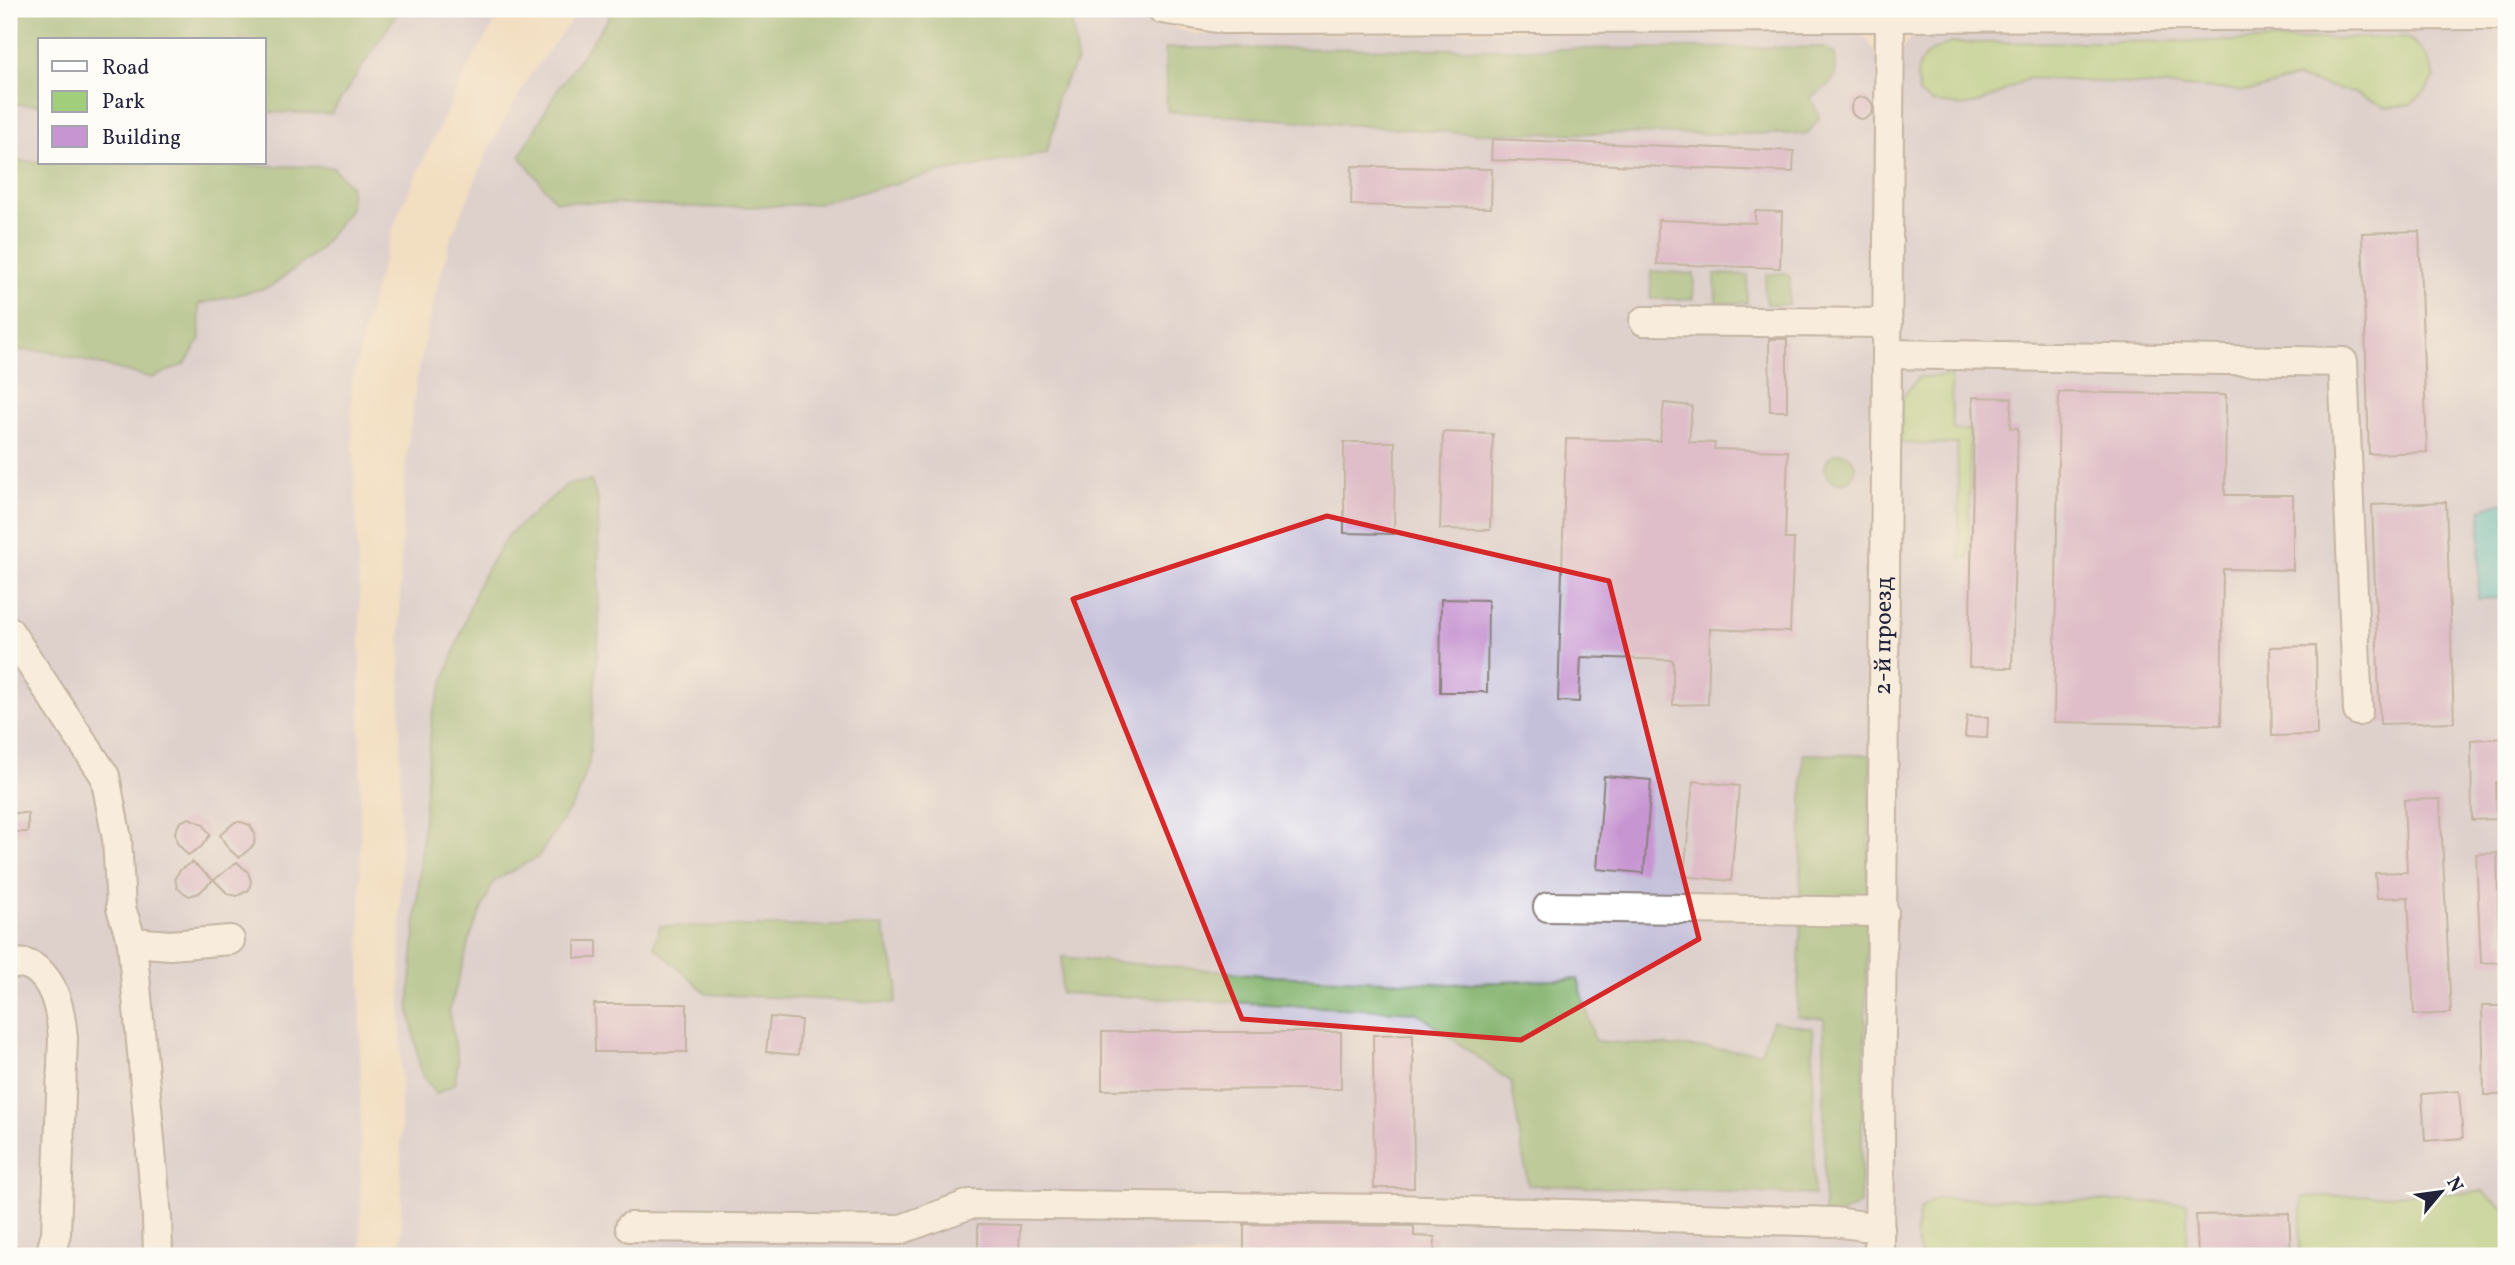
<svg xmlns="http://www.w3.org/2000/svg" width="2515" height="1265" font-family="Vollkorn,serif">
<style>
.industrial{fill:#c5c0da;fill-rule:evenodd}
.green{fill:#a0ce7b;stroke:#61785b;stroke-width:2}
.forest{fill:#80b16b;stroke:#516a53;stroke-width:2}
.water{fill:#59c6d0;stroke:#3e7486;stroke-width:2}
.building{fill:#c796d2}
.lines{fill:none;stroke-linecap:round;stroke-linejoin:round}
.minor-casing{stroke:#8a807e;stroke-width:32}
.minor{stroke:#fff;stroke-width:28}
.marked{fill:none;stroke:#d62828;stroke-width:5;stroke-linejoin:round}
.labels{text-anchor:middle;dominant-baseline:central;stroke-width:6;stroke-linejoin:round;paint-order:stroke}
.street-label{font-size:24px;fill:#22223b;stroke:#fdfcf7}
</style>
<rect width="100%" height="100%" fill="#fdfcf7"/>
<filter id="ink" filterUnits="userSpaceOnUse"><feTurbulence type="fractalNoise" baseFrequency=".0143" numOctaves="2"/><feDisplacementMap in="SourceGraphic" scale="14" xChannelSelector="R" yChannelSelector="G"/><feConvolveMatrix kernelMatrix="1 2 1 2 8 2 1 2 1" color-interpolation-filters="sRGB"/></filter>
<filter id="wash" filterUnits="userSpaceOnUse"><feTurbulence type="fractalNoise" baseFrequency=".00686" numOctaves="4" result="noise"/><feDisplacementMap in="SourceGraphic" scale="28" xChannelSelector="R" yChannelSelector="G"/><feGaussianBlur stdDeviation="1.57" result="paint"/><feColorMatrix in="noise" values="0 0 0 0 0 0 0 0 0 0 0 0 0 0 0 0 0 1.4 0 .05"/><feComposite in="paint" operator="in"/></filter>
<g filter="url(#wash)">
<rect width="100%" height="100%" fill="#f2dfc1"/>
<path class="industrial" d="M 9,9 L 504,9 L 470,63 L 399,212 L 374,291 L 351,387 L 360,603 L 361,1256 L 9,1256 ZM 40,40 L 264,40 L 264,163 L 40,163 Z
M 580,9 L 1131,9 L 1155,23 L 1195,34 L 1247,35 L 1506,30 L 1847,30 L 1864,36 L 1875,50 L 1879,62 L 1869,1256 L 401,1256 L 400,575 L 405,468 L 416,381 L 432,307 L 450,241 L 488,150 L 530,75 Z
M 1929,29 L 2506,29 L 2506,1256 L 1890,1256 L 1899,61 L 1904,46 L 1914,35 Z"/>
<path class="green" d="M 2405,37 C 2423,46 2430,59 2435,78 L 2425,92 L 2409,105 L 2385,107 L 2355,93 L 2296,78 L 2252,91 L 2029,78 L 1980,103 L 1959,106 L 1932,102 L 1919,94 C 1913,61 1921,54 1951,43 L 2242,41 Z
M 1951,376 L 1953,430 L 1970,430 L 1969,559 L 1960,558 L 1957,444 L 1900,443 L 1901,399 L 1919,377 Z
M 2483,1192 L 2506,1210 L 2506,1256 L 2299,1256 L 2303,1197 Z
M 1954,1198 L 2187,1203 L 2187,1256 L 1921,1256 L 1915,1235 L 1920,1210 L 1934,1199 Z"/>
<path class="forest" d="M 9,9 L 400,9 L 331,114 L 264,112 L 264,40 L 40,40 L 40,105 L 9,104 Z
M 615,9 L 1051,9 L 1071,13 L 1077,61 L 1057,96 L 1054,128 L 1046,153 L 937,173 L 815,204 L 719,208 L 555,201 L 520,156 L 556,92 Z
M 1823,47 L 1835,54 C 1840,79 1831,86 1810,97 L 1820,118 L 1807,134 L 1459,133 L 1167,111 L 1165,48 L 1542,49 Z
M 9,161 L 333,167 L 351,187 L 350,209 L 318,251 L 270,287 L 199,304 L 200,340 L 185,364 L 152,378 L 46,351 L 9,350 Z
M 1652,271 L 1694,274 L 1693,299 L 1650,299 Z
M 1784,273 L 1790,277 L 1789,305 L 1767,304 L 1764,289 L 1767,274 Z
M 1715,274 L 1748,275 L 1747,303 L 1716,303 Z
M1825 468a15 15 0 1 1 30 0a15 15 0 1 1-30 0Z
M 591,481 L 598,501 L 599,632 L 589,763 L 577,798 L 538,857 L 494,881 L 472,932 L 449,1012 L 458,1060 L 455,1083 L 436,1095 L 421,1073 L 409,1007 L 432,715 L 479,582 L 508,535 L 568,484 Z
M 1803,754 L 1871,755 L 1867,902 L 1800,900 Z
M 1801,918 L 1868,921 L 1860,1204 L 1842,1214 L 1824,1214 L 1824,1019 L 1797,1016 Z
M 660,926 L 883,926 L 898,982 L 895,1003 L 707,994 L 654,946 Z
M 1062,957 L 1273,976 L 1451,984 L 1578,979 L 1595,1041 L 1761,1052 L 1772,1021 L 1813,1028 L 1814,1195 L 1528,1185 L 1511,1082 L 1416,1012 L 1061,993 Z"/>
<path class="water" d="M 2506,501 L 2506,598 L 2478,599 L 2481,509 Z"/>
<g id="blocks">
<path class="building" d="M1851 108a11 11 0 1 1 22 0a11 11 0 1 1-22 0Z
M 1492,139 L 1794,151 L 1793,172 L 1491,160 Z
M 1352,166 L 1492,169 L 1491,208 L 1351,205 Z
M 1755,211 L 1782,212 L 1780,268 L 1657,264 L 1658,220 L 1755,223 Z
M 2419,231 L 2427,452 L 2369,454 L 2362,233 Z
M 1769,339 L 1787,339 L 1787,411 L 1770,411 Z
M 2059,392 L 2226,395 L 2225,495 L 2293,495 L 2293,570 L 2223,569 L 2221,725 L 2054,722 Z
M 1973,397 L 2012,398 L 2010,428 L 2018,428 L 2012,668 L 1969,667 L 1974,429 Z
M 1664,403 L 1692,406 L 1689,442 L 1715,443 L 1714,449 L 1788,451 L 1785,539 L 1794,539 L 1790,632 L 1710,629 L 1708,704 L 1673,705 L 1673,660 L 1581,657 L 1579,702 L 1558,701 L 1566,439 L 1660,441 Z
M 1443,432 L 1493,434 L 1490,530 L 1440,529 Z
M 1344,442 L 1395,442 L 1394,534 L 1344,533 Z
M 2446,502 L 2454,722 L 2380,724 L 2372,505 Z
M 1441,599 L 1488,600 L 1487,692 L 1440,692 Z
M 2316,646 L 2317,735 L 2272,736 L 2270,647 Z
M 1967,716 L 1988,717 L 1987,738 L 1965,737 Z
M 2506,738 L 2506,781 L 2496,782 L 2497,819 L 2472,820 L 2471,740 Z
M 1604,776 L 1651,780 L 1644,873 L 1597,869 Z
M 1693,781 L 1739,786 L 1731,881 L 1684,876 Z
M 2440,799 L 2451,1013 L 2414,1015 L 2408,897 L 2377,898 L 2375,873 L 2407,872 L 2404,800 Z
M 9,813 L 28,813 L 28,832 L 9,832 Z
M 189,818 L 203,824 L 210,835 L 201,847 L 188,855 L 177,843 L 175,832 L 180,822 Z
M 235,822 L 241,822 L 250,825 L 255,834 L 254,845 L 239,858 L 228,848 L 220,835 Z
M 2497,853 L 2499,941 L 2506,941 L 2506,962 L 2481,963 L 2476,854 Z
M 192,862 L 213,880 L 199,893 L 189,896 L 177,888 L 175,878 L 180,870 Z
M 237,862 L 248,872 L 251,881 L 249,890 L 237,896 L 228,894 L 214,880 Z
M 575,941 L 597,941 L 597,958 L 575,958 Z
M 594,1004 L 687,1004 L 687,1052 L 595,1052 Z
M 2482,1006 L 2506,1006 L 2506,1095 L 2484,1095 Z
M 770,1017 L 801,1020 L 798,1055 L 766,1052 Z
M 1102,1032 L 1341,1032 L 1341,1089 L 1102,1090 Z
M 1413,1034 L 1414,1188 L 1374,1188 L 1373,1035 Z
M 2459,1091 L 2463,1138 L 2425,1141 L 2422,1094 Z
M 2289,1213 L 2291,1256 L 2198,1256 L 2196,1215 Z
M 978,1224 L 1020,1225 L 1019,1256 L 978,1256 Z
M 1244,1224 L 1414,1226 L 1414,1236 L 1435,1237 L 1434,1256 L 1244,1256 Z"/>
</g>
</g>
<g filter="url(#ink)">
<use href="#blocks" fill-opacity="0" stroke="#8a807e" stroke-width="2"/>
<g class="lines">
<defs>
<g id="minor">
<path d="M 1162,9 L 1223,19 L 2506,15"/>
<path d="M 1644,321 L 1888,323"/>
<path d="M 1888,354 L 2343,362 L 2358,711"/>
<path d="M 9,631 L 105,776 L 117,839 L 121,908 L 132,942 L 170,945 L 230,940"/>
<path d="M 1548,907 L 1884,912"/>
<path d="M 132,942 L 157,1217 L 158,1256"/>
<path d="M 9,964 C 14,964 21,963 26,964 C 55,974 61,1013 63,1038 L 56,1233 L 50,1256"/>
<path d="M 630,1227 L 899,1230 L 970,1204 L 1394,1209 L 1834,1222 L 1880,1228"/>
<path id="s1" d="M 1879,1256 L 1890,16"/>
</g>
</defs>
<use href="#minor" class="minor-casing"/>
<use href="#minor" class="minor"/>
</g>
</g>
<path d="M0 0H2515V1265H0ZM 1327,516 L 1609,581 L 1699,939 L 1521,1040 L 1242,1019 L 1073,599 Z" fill="#f2dfc1" fill-opacity=".55" fill-rule="evenodd"/>
<path class="marked" d="M 1327,516 L 1609,581 L 1699,939 L 1521,1040 L 1242,1019 L 1073,599 Z"/>
<g class="labels">
<g class="street-label">
<text stroke="none"><textPath href="#s1" startOffset="620">2-й проезд</textPath></text>
</g>
</g>
<rect width="2515" height="1265" fill="none" stroke="#fdfcf7" stroke-width="35"/>
<rect x="38" y="38" width="228" height="126" fill="#fdfcf7" stroke="#a5a5ac" stroke-width="2"/>
<rect x="52" y="61" width="35" height="10" fill="#ffffff" stroke="#a5a5ac" stroke-width="2"/>
<text x="102" y="74" font-size="21" fill="#22223b">Road</text>
<rect x="52" y="91" width="35" height="21" fill="#a0ce7b" stroke="#a5a5ac" stroke-width="2"/>
<text x="102" y="108" font-size="21" fill="#22223b">Park</text>
<rect x="52" y="126" width="35" height="21" fill="#c796d2" stroke="#a5a5ac" stroke-width="2"/>
<text x="102" y="144" font-size="21" fill="#22223b">Building</text>
<g transform="translate(2441 1192) rotate(61)" stroke="#fdfcf7" stroke-width="5" paint-order="stroke">
<path d="M0-5L12 26L0 18L-12 26Z" fill="#22223b"/>
<text y="-10" font-size="19" font-weight="bold" text-anchor="middle" fill="#22223b">N</text>
</g>
</svg>
